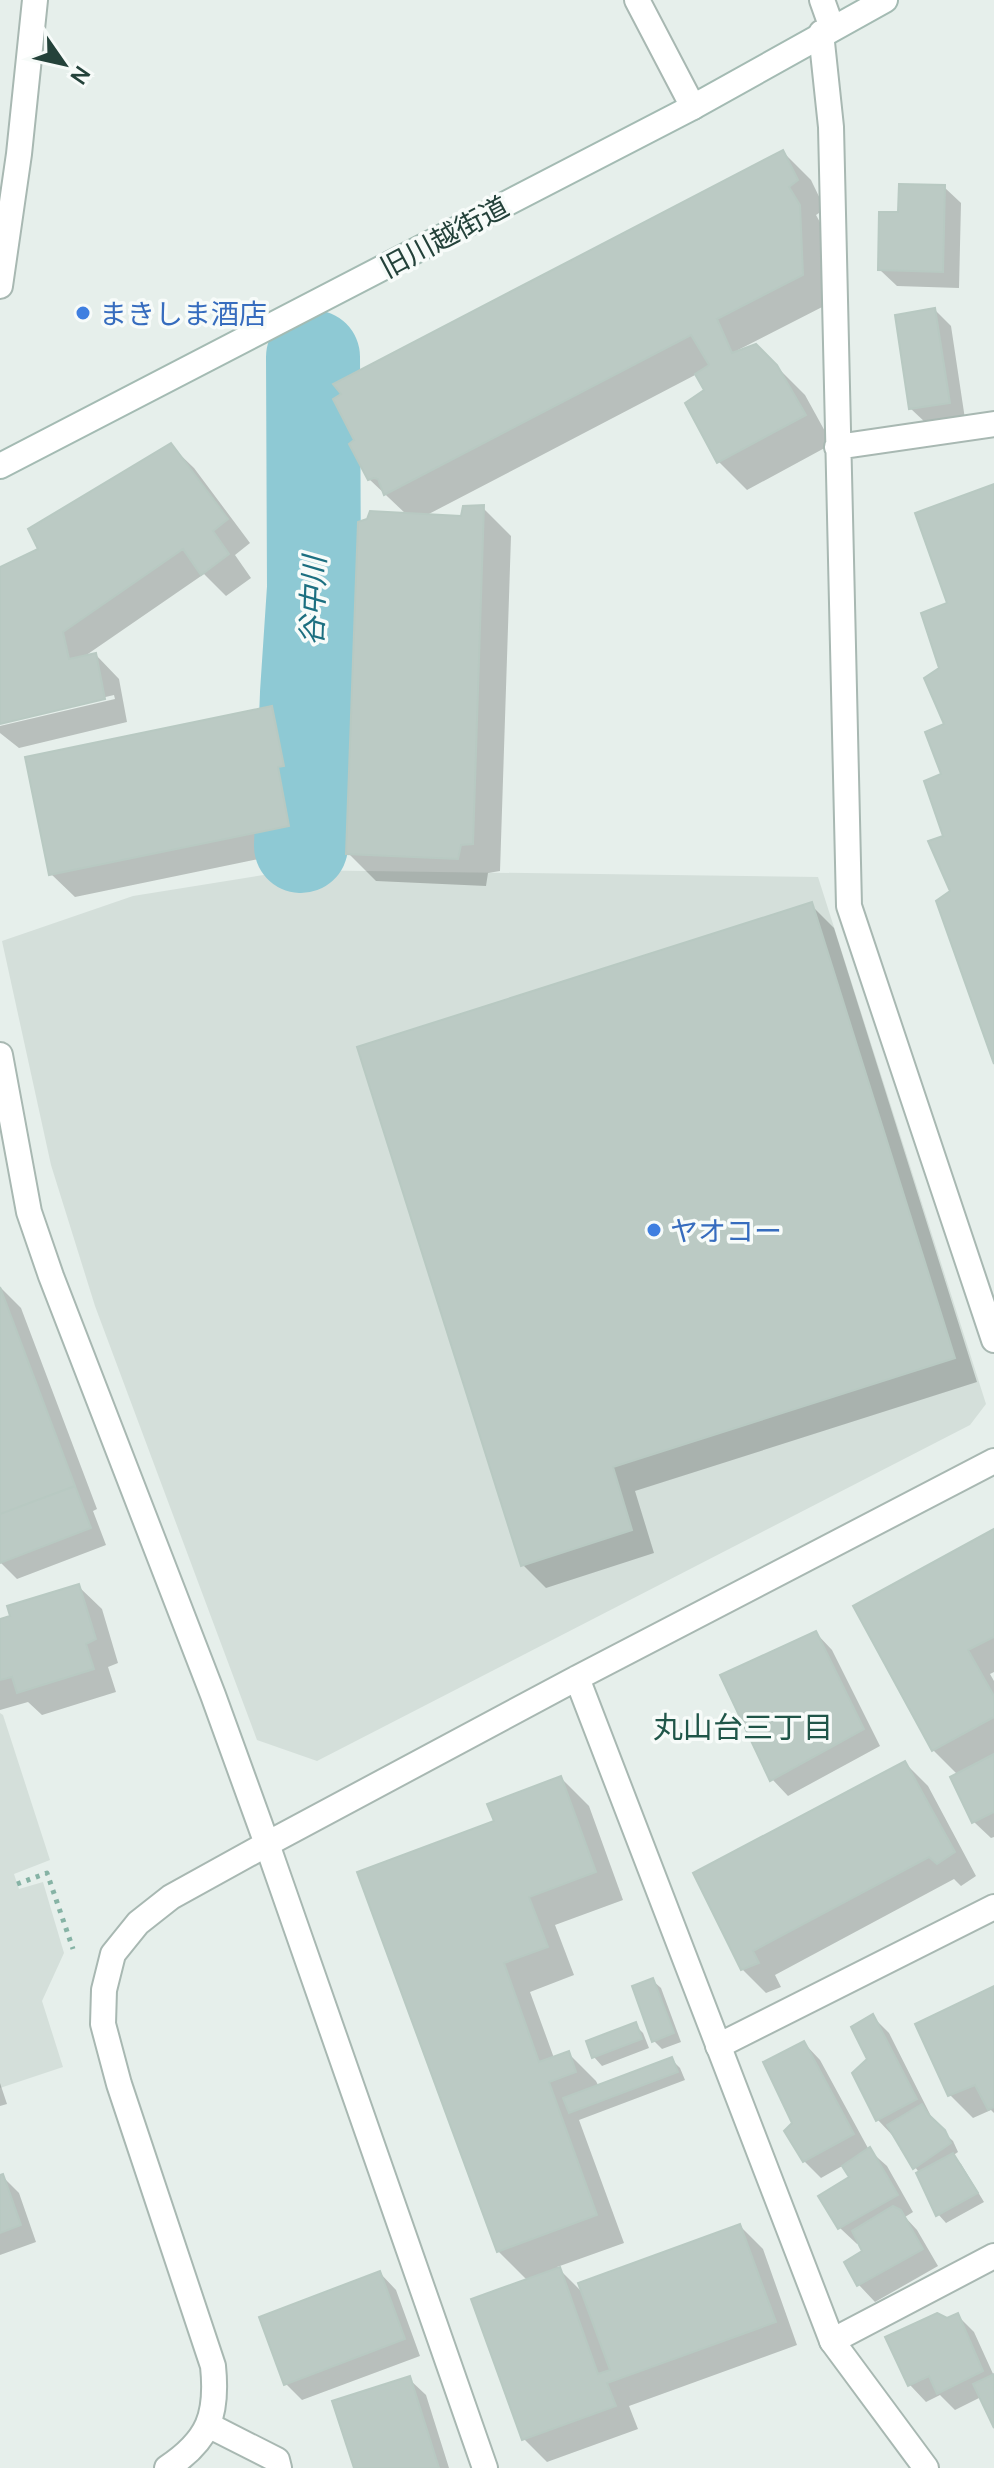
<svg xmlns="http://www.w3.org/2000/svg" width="994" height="2468" font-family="Manrope,'Noto Sans JP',sans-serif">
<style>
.built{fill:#d4dfda}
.shadow{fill:#0003;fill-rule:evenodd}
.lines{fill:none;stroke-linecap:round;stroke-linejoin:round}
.river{stroke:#8ec9d4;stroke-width:94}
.building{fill:#bbcac4;stroke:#b8c9c2;stroke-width:2}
.service-casing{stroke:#a8b8b2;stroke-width:28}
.minor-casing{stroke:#a8b8b2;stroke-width:28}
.tertiary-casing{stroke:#a8b8b2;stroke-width:28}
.secondary-casing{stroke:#a4bbb3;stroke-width:28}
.path{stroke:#86b3a5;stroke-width:5;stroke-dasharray:4 6;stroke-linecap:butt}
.service{stroke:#fff;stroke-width:24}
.minor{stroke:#fff;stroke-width:24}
.tertiary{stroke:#fff;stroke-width:24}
.secondary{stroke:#fff;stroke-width:24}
.shop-dot{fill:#3f7fe0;stroke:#f7fbf9;stroke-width:3}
.labels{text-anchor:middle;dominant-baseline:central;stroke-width:7;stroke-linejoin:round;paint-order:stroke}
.street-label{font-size:28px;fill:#24423a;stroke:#f7fbf9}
.shop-label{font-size:28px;fill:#366cbe;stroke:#f7fbf9;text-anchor:start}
.water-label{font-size:30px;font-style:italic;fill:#1c6f80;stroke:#f7fbf9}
.neighbourhood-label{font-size:30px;fill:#1f5548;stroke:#f7fbf9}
</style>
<rect width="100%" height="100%" fill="#e6efeb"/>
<path class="built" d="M 295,870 L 818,877 L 986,1404 L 970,1425 L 317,1761 L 257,1740 L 95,1306 L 51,1165 L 2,941 L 133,896 Z
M 0,1713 L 3,1715 L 50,1860 L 14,1874 L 19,1889 L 43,1882 L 64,1953 L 42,2001 L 63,2067 L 0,2088 Z"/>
<path class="shadow" d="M 783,152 L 811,180 L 825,209 L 816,215 L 827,235 L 830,303 L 738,350 L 776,366 L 805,395 L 832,444 L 747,490 L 719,462 L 706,391 L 697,374 L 425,516 L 463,518 L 483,508 L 511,536 L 500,871 L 488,873 L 486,886 L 376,881 L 348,853 L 407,515 L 369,479 Z
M 944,187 L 961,203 L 959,288 L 897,286 L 880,270 L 900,214 Z
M 935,310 L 951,326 L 965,419 L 927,424 L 910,408 Z
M 170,445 L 194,468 L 250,543 L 235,555 L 251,578 L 226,596 L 204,574 L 82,658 L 96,655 L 119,679 L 127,722 L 19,748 L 0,733 L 0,569 L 40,550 ZM 114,695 L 115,699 L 0,726 L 0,722 Z
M 272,708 L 295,732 L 306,789 L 300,790 L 312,848 L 75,897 L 51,874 Z
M 811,905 L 834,928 L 977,1382 L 635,1491 L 654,1553 L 546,1588 L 523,1565 Z
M 0,1287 L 21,1308 L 97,1509 L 93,1511 L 106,1545 L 17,1579 L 0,1562 Z
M 994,1532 L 994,1672 L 990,1674 L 994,1681 L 994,1837 L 991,1838 L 974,1822 L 958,1775 L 933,1750 Z
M 78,1586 L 102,1609 L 118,1663 L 108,1667 L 116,1692 L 42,1715 L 28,1702 L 0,1710 L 0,1621 Z
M 816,1633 L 832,1650 L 880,1746 L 788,1796 L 772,1779 Z
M 905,1763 L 928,1786 L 976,1876 L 961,1886 L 954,1879 L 775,1975 L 781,1987 L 766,1993 L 742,1969 L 696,1874 Z
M 561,1778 L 589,1806 L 623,1900 L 555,1925 L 574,1975 L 530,1992 L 554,2058 L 568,2053 L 596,2081 L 599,2087 L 672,2060 L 680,2068 L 685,2080 L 579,2120 L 624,2243 L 557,2267 L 585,2295 L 740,2226 L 763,2249 L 797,2345 L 629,2406 L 638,2429 L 547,2462 L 524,2439 L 528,2281 L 498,2251 L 497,1822 Z
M 652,1980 L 661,1988 L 681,2042 L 662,2049 L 654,2041 Z
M 994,1988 L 994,2113 L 991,2110 L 973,2118 L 950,2095 Z
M 873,2017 L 889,2033 L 935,2124 L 953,2141 L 958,2152 L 952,2156 L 961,2164 L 984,2202 L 946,2223 L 938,2214 L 920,2174 L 894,2137 L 878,2120 L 855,2074 L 870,2060 Z
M 635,2025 L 643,2033 L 649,2048 L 602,2066 L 594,2057 L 588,2042 Z
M 804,2043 L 820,2060 L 869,2150 L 887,2166 L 913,2212 L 905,2217 L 917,2230 L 938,2266 L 875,2302 L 859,2285 L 864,2251 L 860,2242 L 857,2244 L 840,2228 L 852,2178 L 844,2165 L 821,2178 L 804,2161 L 794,2124 Z
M 0,2083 L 7,2104 L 0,2106 Z
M 2,2176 L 19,2193 L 36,2242 L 0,2255 L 0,2177 Z
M 380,2273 L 396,2290 L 420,2356 L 302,2400 L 286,2384 Z
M 957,2315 L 974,2332 L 994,2376 L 994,2423 L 981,2397 L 955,2410 L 940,2395 L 926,2402 L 910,2385 L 946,2320 Z
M 409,2379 L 426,2395 L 449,2468 L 356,2468 Z"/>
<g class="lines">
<path class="river" d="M 301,846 L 307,693 L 314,588 L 313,357"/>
</g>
<path class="building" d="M 783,150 L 798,180 L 789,187 L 800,205 L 803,275 L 717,319 L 732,353 L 756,344 L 777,365 L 806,415 L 717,463 L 685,403 L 704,390 L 695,374 L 709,365 L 691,335 L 384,495 L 378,479 L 374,478 L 368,480 L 349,444 L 354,440 L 333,399 L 341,394 L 333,384 Z
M 899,184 L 945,185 L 943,272 L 878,270 L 879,212 L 898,212 Z
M 935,308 L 950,403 L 909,409 L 895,315 Z
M 171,443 L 228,519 L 213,531 L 229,554 L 201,575 L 183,549 L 63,632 L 69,659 L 96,653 L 105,699 L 0,724 L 0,567 L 38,549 L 28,529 Z
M 994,484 L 994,1064 L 936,901 L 950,891 L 928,841 L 943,836 L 924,781 L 941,774 L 925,732 L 944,724 L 924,678 L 939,668 L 921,613 L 947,603 L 915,513 Z
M 484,505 L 473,844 L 461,845 L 458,859 L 346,854 L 358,522 L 367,519 L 370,511 L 461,516 L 463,506 Z
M 272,706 L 284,766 L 278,767 L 289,826 L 49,875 L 25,757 Z
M 812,902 L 955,1358 L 613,1467 L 632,1530 L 521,1566 L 357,1047 Z
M 0,1287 L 75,1486 L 0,1514 Z
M 75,1486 L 91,1528 L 0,1563 L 0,1514 Z
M 994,1529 L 994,1637 L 968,1650 L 994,1696 L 994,1717 L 932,1751 L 853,1606 Z
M 79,1584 L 96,1639 L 86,1644 L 94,1669 L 17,1693 L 12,1677 L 0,1680 L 0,1619 L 10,1616 L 7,1606 Z
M 816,1631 L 864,1729 L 770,1781 L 720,1675 Z
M 994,1754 L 994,1812 L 972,1823 L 950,1777 Z
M 905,1761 L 955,1852 L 937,1864 L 929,1857 L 753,1951 L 759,1963 L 741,1970 L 693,1873 Z
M 561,1776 L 596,1872 L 529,1897 L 548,1947 L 504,1963 L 539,2062 L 569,2051 L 576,2072 L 549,2082 L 597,2215 L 497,2252 L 357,1872 L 494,1821 L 487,1804 Z
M 653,1978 L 674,2033 L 652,2042 L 632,1986 Z
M 994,1986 L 994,2107 L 988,2110 L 975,2085 L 948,2096 L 915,2024 Z
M 873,2014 L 917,2099 L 876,2121 L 852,2073 L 867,2059 L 851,2027 Z
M 636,2022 L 642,2039 L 592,2058 L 586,2041 Z
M 804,2041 L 854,2134 L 803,2162 L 784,2131 L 792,2123 L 763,2062 Z
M 672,2057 L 678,2072 L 569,2113 L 563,2098 Z
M 922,2104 L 929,2115 L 945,2130 L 951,2143 L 913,2169 L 887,2125 Z
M 870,2147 L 898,2195 L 838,2229 L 818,2196 L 849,2177 L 842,2166 Z
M 953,2153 L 978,2193 L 936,2216 L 916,2173 Z
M 3,2174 L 21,2225 L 0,2233 L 0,2175 Z
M 893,2206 L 901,2210 L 923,2249 L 857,2286 L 844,2262 L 862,2251 L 852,2231 Z
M 740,2224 L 776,2322 L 607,2383 L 616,2406 L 522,2440 L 471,2299 L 560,2267 L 598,2374 L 610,2370 L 578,2283 Z
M 380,2271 L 405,2339 L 284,2385 L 259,2317 Z
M 937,2313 L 947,2318 L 958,2313 L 983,2371 L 937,2394 L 929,2376 L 908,2386 L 885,2337 Z
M 994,2374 L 994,2428 L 973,2384 Z
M 410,2376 L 439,2468 L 354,2468 L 332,2401 Z"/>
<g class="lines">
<defs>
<path id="service" d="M 822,0 L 832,28"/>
<path id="minor" d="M 637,0 L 693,107
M 821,33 L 831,127 L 849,906 L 994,1340
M 837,447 L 994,424
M 267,1844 L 485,2468
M 718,2046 L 994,1907
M 832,2341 L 994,2256
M 210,2426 L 277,2460 L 279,2468"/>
<path id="tertiary" d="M 0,286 L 19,154 L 35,0
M 0,1055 L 29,1212 L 51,1276 L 213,1695 L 267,1844
M 577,1678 L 832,2341 L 926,2468
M 167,2468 C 209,2440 218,2415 213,2366 L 119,2084 L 103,2024 L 104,1990 L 113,1954 L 138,1923 L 171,1897 L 267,1844 L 577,1678 L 994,1461"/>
<path id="secondary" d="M 0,466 L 693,107 L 885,0"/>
</defs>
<use href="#service" class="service-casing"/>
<use href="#minor" class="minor-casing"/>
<use href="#tertiary" class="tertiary-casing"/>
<use href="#secondary" class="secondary-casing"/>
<path class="path" d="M 17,1884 L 47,1873 L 73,1949"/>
<use href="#service" class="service"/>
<use href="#minor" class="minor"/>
<use href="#tertiary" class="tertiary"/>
<use href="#secondary" class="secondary"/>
</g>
<g class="shop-dot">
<circle cx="83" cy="313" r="8"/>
<circle cx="654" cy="1230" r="8"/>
</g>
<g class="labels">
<g class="street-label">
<text transform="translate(444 236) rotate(-28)">旧川越街道</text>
</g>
<g class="shop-label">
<text x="99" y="313">まきしま酒店</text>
<text x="670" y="1230">ヤオコー</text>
</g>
<g class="water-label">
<text transform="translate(312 601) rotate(-88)">谷中川</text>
</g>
<g class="neighbourhood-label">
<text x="743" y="1726">丸山台三丁目</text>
</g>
</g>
<g transform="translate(64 64) rotate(124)" stroke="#f7fbf9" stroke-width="6" paint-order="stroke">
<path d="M0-6L14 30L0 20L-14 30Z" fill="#24423a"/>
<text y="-12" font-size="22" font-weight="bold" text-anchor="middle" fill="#24423a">N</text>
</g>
</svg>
